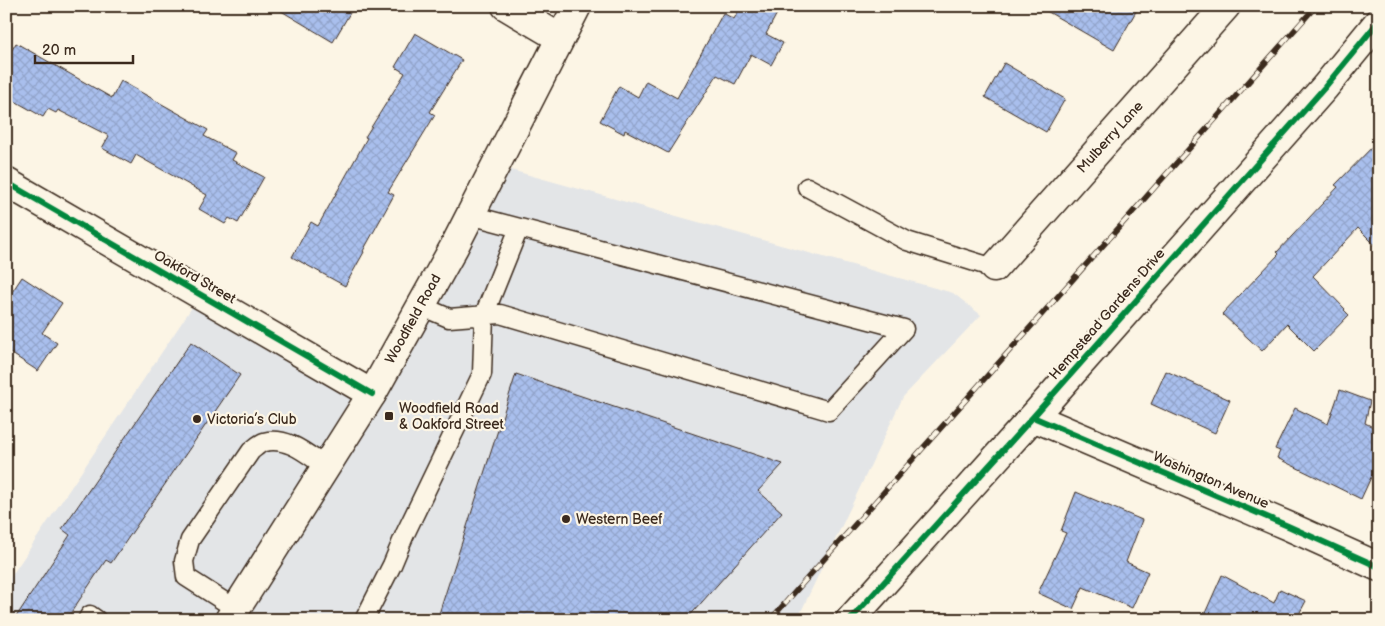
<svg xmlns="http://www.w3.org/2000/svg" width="1385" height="626" font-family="'Balsamiq Sans',sans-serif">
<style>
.built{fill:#e3e5e7}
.building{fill:url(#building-cross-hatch);stroke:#3b2a1e}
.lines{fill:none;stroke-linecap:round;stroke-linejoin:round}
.lane-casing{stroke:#3b2a1e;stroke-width:21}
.street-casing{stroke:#3b2a1e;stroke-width:31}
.secondary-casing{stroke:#3b2a1e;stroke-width:31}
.lane{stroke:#fcf5e5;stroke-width:18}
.street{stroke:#fcf5e5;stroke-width:28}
.secondary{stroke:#fcf5e5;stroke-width:28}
.rail-casing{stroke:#3b2a1e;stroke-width:5.5}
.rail{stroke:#fcf5e5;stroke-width:4;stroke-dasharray:11;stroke-linecap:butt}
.cycleway-casing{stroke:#fcf5e5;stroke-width:9}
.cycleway{stroke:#00873e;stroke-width:6}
.poi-dot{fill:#3b2a1e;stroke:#fcf5e5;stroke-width:2}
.labels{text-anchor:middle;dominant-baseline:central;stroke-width:4.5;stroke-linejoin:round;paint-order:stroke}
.street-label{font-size:14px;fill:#3b2a1e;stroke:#fcf5e5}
.poi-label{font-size:14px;fill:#3b2a1e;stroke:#fcf5e5;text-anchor:start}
</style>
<defs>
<pattern id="building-cross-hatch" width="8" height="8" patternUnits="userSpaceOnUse" patternTransform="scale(1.25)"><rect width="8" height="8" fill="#a9bfed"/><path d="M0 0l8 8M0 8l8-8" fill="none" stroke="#92a4cb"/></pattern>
</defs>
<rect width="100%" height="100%" fill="#fcf5e5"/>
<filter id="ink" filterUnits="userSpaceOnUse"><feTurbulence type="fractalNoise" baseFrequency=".02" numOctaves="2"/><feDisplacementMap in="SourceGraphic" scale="10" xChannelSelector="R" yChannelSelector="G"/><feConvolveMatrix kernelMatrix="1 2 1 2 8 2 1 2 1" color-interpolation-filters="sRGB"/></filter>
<g filter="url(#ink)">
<path class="built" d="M 489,164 L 953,293 L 981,315 L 903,397 L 797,620 L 6,620 L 6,584 L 203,291 L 372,386 Z"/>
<path class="building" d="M 273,6 L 354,6 L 333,42 Z
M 741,6 L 781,6 L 766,34 L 783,43 L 771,65 L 751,54 L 735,84 L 717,75 L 668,153 L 625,130 L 624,134 L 600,121 L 619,86 L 638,97 L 646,81 L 677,98 L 723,13 L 734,19 Z
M 1038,6 L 1139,6 L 1114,50 Z
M 415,33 L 462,60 L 430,112 L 435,115 L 388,192 L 394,195 L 363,251 L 364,252 L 345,286 L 292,257 L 311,222 L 318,226 L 367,138 L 365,137 L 405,73 L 395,67 Z
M 16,43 L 112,98 L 121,81 L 208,130 L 204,136 L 236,153 L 232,160 L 264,177 L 238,223 L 229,218 L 225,224 L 199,209 L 207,195 L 136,155 L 131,164 L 102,148 L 109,136 L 58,110 L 56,113 L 48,109 L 43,117 L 6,96 L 6,60 Z
M 1004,63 L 1065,99 L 1046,132 L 985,97 Z
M 1379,140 L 1379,249 L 1358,228 L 1313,276 L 1345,309 L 1344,310 L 1349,315 L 1314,351 L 1287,324 L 1262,351 L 1222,314 L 1279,254 L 1277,252 L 1338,187 L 1335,185 Z
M 22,277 L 62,303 L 42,333 L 57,343 L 38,371 L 6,350 L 6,301 Z
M 191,342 L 240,375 L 111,563 L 106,560 L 66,620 L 14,620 L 70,535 L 62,529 Z
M 1166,371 L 1230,400 L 1215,433 L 1151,404 Z
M 516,374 L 783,464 L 758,491 L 782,512 L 686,620 L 437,620 Z
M 1340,390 L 1370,401 L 1365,423 L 1379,430 L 1379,460 L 1361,499 L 1277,458 L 1280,451 L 1275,449 L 1295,408 L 1328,424 Z
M 1076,492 L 1142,520 L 1126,562 L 1148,572 L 1132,608 L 1083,587 L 1073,609 L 1038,593 L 1066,533 L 1061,531 Z
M 1222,575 L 1274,603 L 1280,589 L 1306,601 L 1298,616 L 1306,620 L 1202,620 Z"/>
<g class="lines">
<defs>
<path id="lane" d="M 807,187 L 907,241 L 994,268
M 421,306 L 449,318 L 500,314 L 829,411 L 904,329 L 470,215
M 236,609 L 186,577 L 184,561 L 190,540 L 251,451 C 255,448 260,443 264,442 C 288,436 308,455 326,467
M 87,620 L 90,615 L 97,620
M 364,620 L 392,565 L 405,534 L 482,374 L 484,315 L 519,228"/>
<path id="street" d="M 506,6 L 560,38
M 6,182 L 372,394
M 994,268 L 1226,6
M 1033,417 L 1288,526 L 1379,567
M 850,620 L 1033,417 L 1325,87 L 1379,21"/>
<path id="secondary" d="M 229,620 L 372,394 L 454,247 L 577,6"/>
</defs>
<use href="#lane" class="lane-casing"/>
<use href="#street" class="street-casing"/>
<use href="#secondary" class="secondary-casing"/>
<use href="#lane" class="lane"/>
<use href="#street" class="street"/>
<use href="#secondary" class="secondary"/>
<defs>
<path id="rail" d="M 770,620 L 1316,6"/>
</defs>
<use href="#rail" class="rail-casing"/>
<use href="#rail" class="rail"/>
<defs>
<path id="cycleway" d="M 6,182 L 372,394
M 1033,417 L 1288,526 L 1379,567
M 850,620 L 1033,417 L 1325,87 L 1379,21"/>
</defs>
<use href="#cycleway" class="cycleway-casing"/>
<use href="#cycleway" class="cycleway"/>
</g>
</g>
<g class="poi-dot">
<rect x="384" y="411" width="10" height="10" rx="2.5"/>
<circle cx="197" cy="419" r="5"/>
<circle cx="566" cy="519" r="5"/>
</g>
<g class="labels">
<g class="street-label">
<text transform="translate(1110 137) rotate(-48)">Mulberry Lane</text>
<text transform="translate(195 277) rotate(30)">Oakford Street</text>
<text transform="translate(1107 314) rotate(-49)">Hempstead Gardens Drive</text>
<text transform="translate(413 319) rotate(-61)">Woodfield Road</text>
<text transform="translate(1211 480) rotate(23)">Washington Avenue</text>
</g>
<g class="poi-label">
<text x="399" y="408">Woodfield Road<tspan x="399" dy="16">&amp; Oakford Street</tspan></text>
<text x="207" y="419">Victoria’s Club</text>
<text x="576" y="519">Western Beef</text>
</g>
</g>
<rect width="1385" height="626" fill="none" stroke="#fcf5e5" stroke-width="25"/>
<rect x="12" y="12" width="1360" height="601" fill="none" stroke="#3b2a1e" stroke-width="2" filter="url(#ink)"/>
<path d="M35 55v8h98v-8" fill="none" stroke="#3b2a1e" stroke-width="2.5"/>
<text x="42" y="55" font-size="15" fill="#3b2a1e" stroke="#fcf5e5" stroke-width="4" paint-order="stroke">20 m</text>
</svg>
